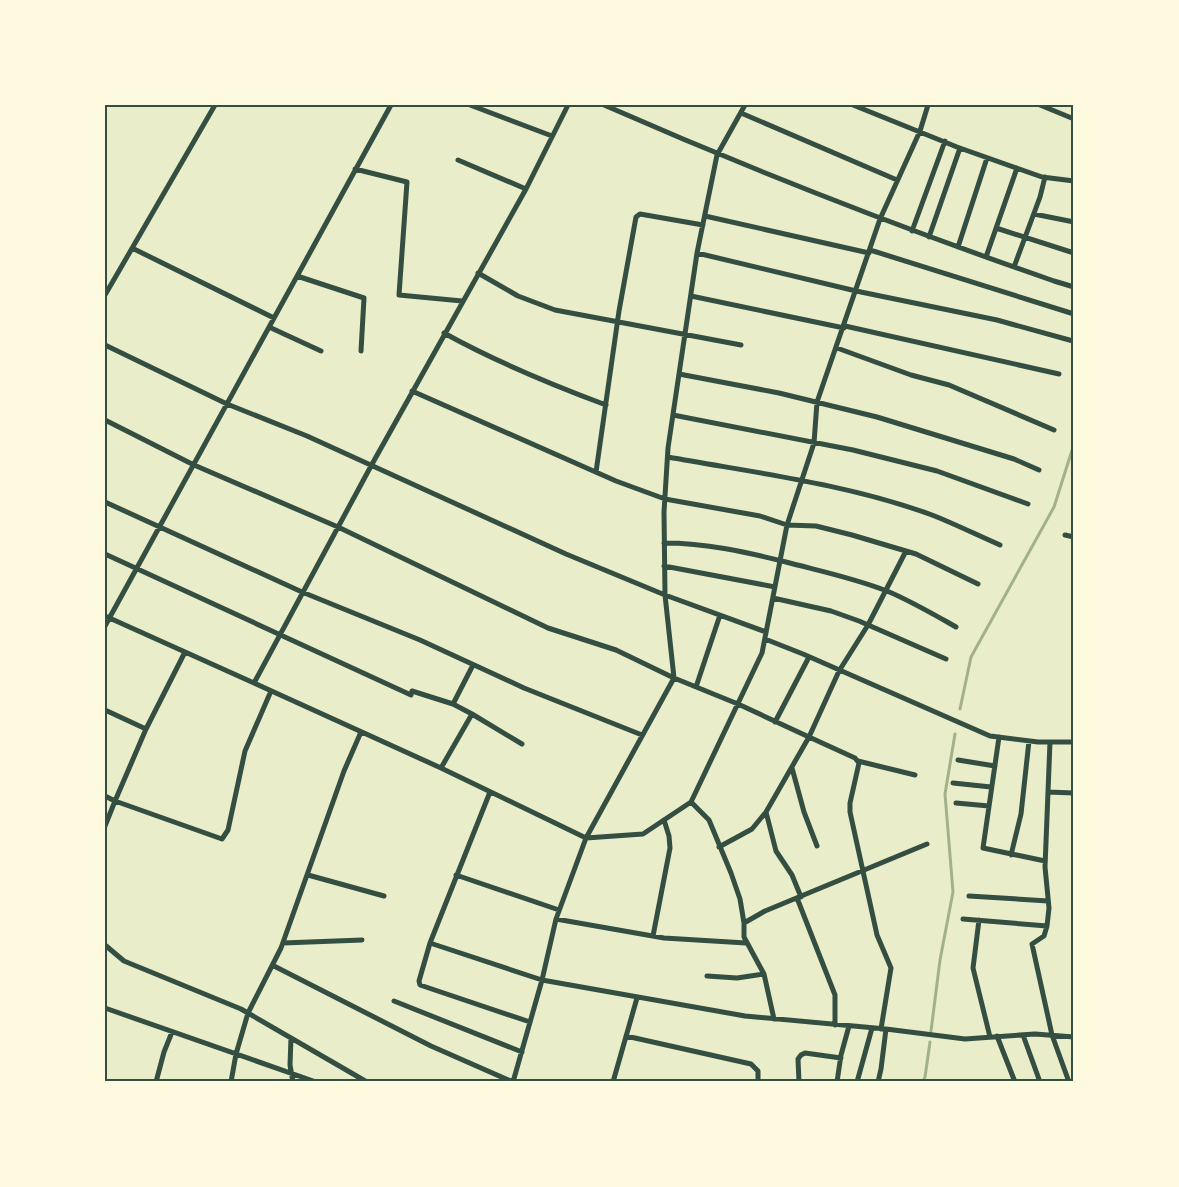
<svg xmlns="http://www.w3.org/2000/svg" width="1179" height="1187" font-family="Bitter,serif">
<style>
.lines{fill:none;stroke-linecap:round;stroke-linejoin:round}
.stream{stroke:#a3b18a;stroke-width:3}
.minor{stroke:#344e41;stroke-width:5}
.neatline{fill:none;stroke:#344e41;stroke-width:2}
</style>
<rect width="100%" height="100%" fill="#e9edc9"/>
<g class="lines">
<path class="stream" d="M 960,709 L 971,657 L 1054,507 L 1074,444
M 931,1031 L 940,960 L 953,892 L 945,794 L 955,734
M 923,1082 L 925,1077 L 930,1042"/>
<path class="minor" d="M 470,105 L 552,136
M 604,105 C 752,170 901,228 1054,281 L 1074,287
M 853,105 L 957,147 L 1042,177 L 1074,181
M 1040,105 L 1074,119
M 741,113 L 897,180
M 458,160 L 526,189
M 355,169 L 407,182 L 399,295 L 462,301
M 1034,214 L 1074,222
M 705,216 L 869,253
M 996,228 L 1074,253
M 912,231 L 945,141
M 929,237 L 960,148
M 958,247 L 987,158
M 132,248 L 274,318
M 870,250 L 1074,314
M 697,253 L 856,291 L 997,320 L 1073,341
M 986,257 L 1017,168
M 1014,267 L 1040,197 L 1045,177
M 478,273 L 518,296 L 555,310 L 741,345
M 297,276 L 364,298 L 361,351
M 105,295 L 215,105
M 691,296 L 844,328
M 845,326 L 1059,374
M 269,327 L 321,351
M 444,333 C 496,362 550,384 606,405
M 105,345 L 227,404 L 307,436 L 566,554 L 665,595 L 766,632
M 837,348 L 911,375 L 949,385 L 1054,430
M 679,374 L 779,393 L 877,417 L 1014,459 L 1039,470
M 412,391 L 616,481 L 665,499 L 760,516 L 787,525 L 816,526 L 852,535 L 916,554 L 978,584
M 673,415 L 853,450 L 937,471 L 1028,504
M 105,420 L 194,465 L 338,527 L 548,628 L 616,650 L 674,678 L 738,704 L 809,737 L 766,812
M 668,457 C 756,473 848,484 932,515 C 955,524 977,535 1000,545
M 596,472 L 619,311 L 636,217 L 640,214 L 703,225
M 105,502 L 302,592 L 420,640 L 524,688 L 642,735
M 1065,535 L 1074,537
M 664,543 C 706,543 746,552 786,562 C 820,571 854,578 887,591 C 911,601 933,614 956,627
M 105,554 L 411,695
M 664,566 L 775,587
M 773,598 L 831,611 L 859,621 L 946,659
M 105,616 L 254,683 L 371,466 L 526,189 L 568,105
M 105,626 L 391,105
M 765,639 L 803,654 L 990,736 L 1038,742 L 1074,742
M 185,652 L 146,729 L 115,801 L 222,839 L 228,830 L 245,751 L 271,691
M 254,683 L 441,768 L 586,838 L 643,834 L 691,802 L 762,653 L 787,525 L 814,443 L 817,402 L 880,219 L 920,131 L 928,105
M 696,687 L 720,615
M 412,691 L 453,704
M 105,710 L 146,729
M 472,714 L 522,744
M 775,722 L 809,657
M 999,737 L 983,848 L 1045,861
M 1050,742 L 1045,867 L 1049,908 L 1047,926 L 1044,936 L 1032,944 L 1052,1035 L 1069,1082
M 958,760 L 995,766
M 858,761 L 915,775
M 441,768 L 472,714 L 453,704 L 473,665
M 792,768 L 804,812 L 817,846
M 953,783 L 991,787
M 490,792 L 430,943 L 542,980 L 745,1016 L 886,1029 L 965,1039 L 1035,1034 L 1074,1037
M 1048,792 L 1074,793
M 105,796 L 115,801 L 105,826
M 691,802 L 709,820 L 731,873 L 740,899 L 744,923 L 744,937 L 764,974 L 774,1019
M 956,803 L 989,806
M 719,847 L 752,829 L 766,812 L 776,851 L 792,875 L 801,897
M 1011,855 L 1021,814 L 1029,741
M 308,875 L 384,896
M 456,875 L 559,910
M 969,896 L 1048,901
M 797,898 L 835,995 L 835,1025
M 556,919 L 664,938 L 746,943
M 963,919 L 1047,926
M 979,920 L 973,968 L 990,1037
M 744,923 L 765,911 L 927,844
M 653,936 L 670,848 L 669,836 L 664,820
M 283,943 L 362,940
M 430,943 L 419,981 L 420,985 L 530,1022
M 105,945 L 124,961 L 241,1009 L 367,1082
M 274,966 L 431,1046 L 513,1082
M 707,976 L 737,978 L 764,974
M 394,1001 L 522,1052
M 105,1008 L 316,1082
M 881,1029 L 891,968 L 877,935 L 850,812 L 850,803 L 859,763 L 855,758 L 809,737 L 839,671 L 868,625 L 906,551
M 1023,1035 L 1040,1082
M 626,1036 L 751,1064 L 758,1071 L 758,1082
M 997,1036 L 1015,1082
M 291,1038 L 290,1065 L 293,1082
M 156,1082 L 164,1052 L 172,1032
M 231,1082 L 236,1054 L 248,1013 L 281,948 L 344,771 L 361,732
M 513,1082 L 542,980 L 556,919 L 586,838 L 674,678 L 665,595 L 664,512 L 668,448 L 697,253 L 717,155 L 745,105
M 613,1082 L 637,998
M 799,1082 L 798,1059 L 801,1055 L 805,1053 L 841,1058
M 837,1082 L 841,1055 L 849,1026
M 857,1082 L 872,1028
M 878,1082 L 881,1069 L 886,1029"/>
</g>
<rect width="1179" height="1187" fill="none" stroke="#fefae0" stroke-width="213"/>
<rect x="106" y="106" width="966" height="974" class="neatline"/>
</svg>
